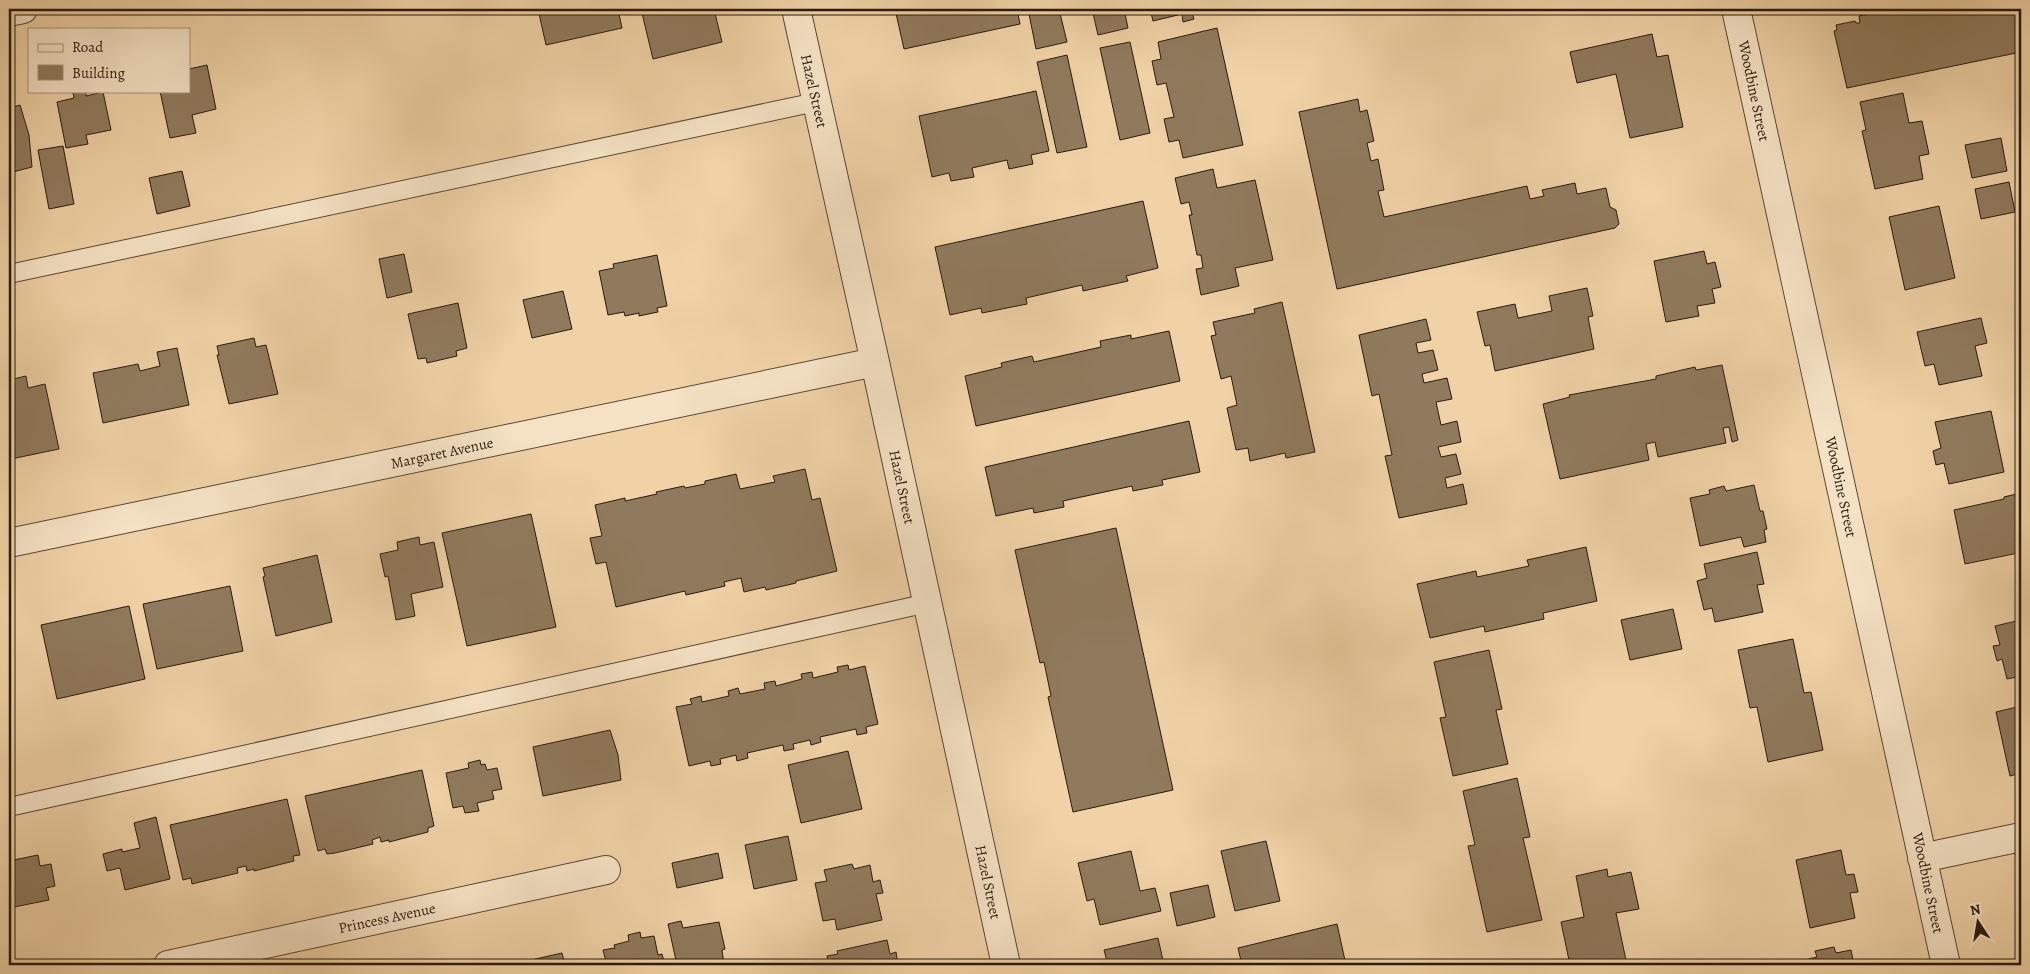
<svg xmlns="http://www.w3.org/2000/svg" width="2030" height="974" font-family="Alegreya,serif">
<style>
.building{fill:#907a5d;stroke:#291b0e}
.lines{fill:none;stroke-linecap:round;stroke-linejoin:round}
.service-casing{stroke:#5b4934;stroke-width:20}
.minor-casing{stroke:#5b4934;stroke-width:30}
.service{stroke:#f5e2c5;stroke-width:18}
.minor{stroke:#f5e2c5;stroke-width:28}
.labels{text-anchor:middle;dominant-baseline:central;stroke-width:4;stroke-linejoin:round;paint-order:stroke}
.street-label{font-size:15px;fill:#291b0e;stroke:#f5e2c5}
</style>
<rect width="100%" height="100%" fill="#f0d2a6"/>
<filter id="stains"><feTurbulence type="fractalNoise" baseFrequency=".004" numOctaves="4"/><feColorMatrix values="0 0 0 0 .2 0 0 0 0 .09 0 0 0 0 .02 0 0 0 .5 -.17"/></filter>
<radialGradient id="worn" r=".72"><stop offset=".6" stop-color="#630" stop-opacity="0"/><stop offset="1" stop-color="#630" stop-opacity=".3"/></radialGradient>
<path class="building" d="M 538,9 L 618,9 L 622,28 L 546,45 Z
M 641,9 L 700,9 L 701,11 L 714,9 L 722,42 L 653,59 Z
M 895,9 L 1017,9 L 1020,24 L 904,49 Z
M 1028,9 L 1059,9 L 1067,42 L 1036,49 Z
M 1092,9 L 1124,9 L 1128,28 L 1098,35 Z
M 1150,9 L 1208,9 L 1192,13 L 1194,19 L 1183,22 L 1182,14 L 1153,21 Z
M 1895,9 L 2021,9 L 2021,52 L 1847,88 L 1834,31 L 1837,30 L 1836,25 L 1855,21 L 1856,23 L 1860,23 L 1859,16 Z
M 1217,28 L 1243,145 L 1183,158 L 1179,140 L 1169,142 L 1164,119 L 1174,117 L 1166,83 L 1157,85 L 1152,61 L 1161,59 L 1158,42 Z
M 1652,34 L 1657,57 L 1668,55 L 1683,127 L 1630,138 L 1616,74 L 1577,83 L 1570,52 Z
M 1130,42 L 1150,133 L 1120,140 L 1100,48 Z
M 1067,55 L 1087,147 L 1057,153 L 1037,62 Z
M 207,65 L 216,109 L 192,115 L 196,133 L 170,138 L 160,91 L 189,91 L 189,69 Z
M 86,91 L 86,96 L 103,92 L 111,130 L 86,135 L 88,144 L 66,148 L 57,102 L 74,98 L 73,93 Z
M 1036,91 L 1049,151 L 1031,155 L 1033,164 L 1009,169 L 1007,160 L 972,168 L 974,177 L 951,181 L 949,173 L 932,177 L 919,116 Z
M 1903,93 L 1909,123 L 1922,121 L 1929,154 L 1919,156 L 1923,179 L 1875,189 L 1862,131 L 1866,130 L 1860,102 Z
M 1358,99 L 1360,112 L 1367,110 L 1374,141 L 1367,143 L 1371,161 L 1378,159 L 1384,190 L 1378,191 L 1384,217 L 1527,186 L 1530,199 L 1544,196 L 1542,190 L 1575,183 L 1577,194 L 1606,188 L 1610,207 L 1616,210 L 1619,224 L 1615,228 L 1337,289 L 1299,112 Z
M 20,105 L 29,135 L 32,167 L 9,173 L 9,108 Z
M 2001,138 L 2007,171 L 1972,178 L 1965,145 Z
M 63,146 L 74,204 L 49,209 L 38,150 Z
M 1213,169 L 1217,188 L 1255,180 L 1273,260 L 1235,268 L 1239,286 L 1201,295 L 1196,269 L 1203,268 L 1201,255 L 1197,255 L 1189,215 L 1192,215 L 1189,202 L 1181,204 L 1175,178 Z
M 182,171 L 190,206 L 157,214 L 149,178 Z
M 2009,182 L 2015,212 L 1981,219 L 1975,189 Z
M 1143,201 L 1158,268 L 1126,276 L 1128,281 L 1083,291 L 1082,285 L 1026,298 L 1027,304 L 982,313 L 981,308 L 950,315 L 935,247 Z
M 1939,206 L 1955,278 L 1905,290 L 1889,217 Z
M 1704,251 L 1707,264 L 1715,262 L 1721,287 L 1712,289 L 1715,303 L 1697,306 L 1699,316 L 1666,322 L 1654,261 Z
M 404,254 L 412,292 L 387,298 L 379,259 Z
M 657,255 L 667,306 L 657,308 L 658,312 L 639,316 L 639,313 L 625,316 L 624,312 L 608,315 L 599,271 L 614,268 L 613,264 Z
M 1587,288 L 1593,316 L 1588,317 L 1594,349 L 1495,371 L 1490,345 L 1485,346 L 1477,312 L 1515,304 L 1518,318 L 1552,311 L 1549,296 Z
M 563,291 L 572,329 L 532,338 L 523,300 Z
M 1282,302 L 1315,452 L 1286,458 L 1285,453 L 1250,461 L 1248,448 L 1236,450 L 1227,408 L 1237,405 L 1231,376 L 1221,379 L 1211,336 L 1216,335 L 1213,322 L 1255,313 L 1254,309 Z
M 458,303 L 467,348 L 456,351 L 457,356 L 427,363 L 426,358 L 418,359 L 408,314 Z
M 1981,318 L 1987,343 L 1975,346 L 1982,376 L 1939,385 L 1934,364 L 1925,366 L 1917,332 Z
M 1426,319 L 1431,340 L 1416,343 L 1418,353 L 1433,350 L 1438,370 L 1422,374 L 1424,383 L 1447,378 L 1452,399 L 1436,402 L 1441,425 L 1457,421 L 1461,442 L 1438,447 L 1441,457 L 1456,454 L 1461,474 L 1445,478 L 1447,488 L 1463,484 L 1467,504 L 1399,518 L 1385,456 L 1392,455 L 1379,394 L 1372,396 L 1359,335 Z
M 1169,331 L 1180,381 L 976,426 L 965,376 L 1002,367 L 1001,363 L 1032,356 L 1034,362 L 1101,347 L 1100,341 L 1131,335 L 1131,339 Z
M 254,338 L 256,347 L 266,345 L 278,394 L 229,404 L 217,355 L 219,355 L 217,346 Z
M 177,348 L 189,405 L 103,423 L 93,373 L 138,364 L 140,371 L 160,366 L 157,352 Z
M 1722,365 L 1738,440 L 1732,442 L 1729,427 L 1723,428 L 1726,443 L 1658,457 L 1655,442 L 1646,444 L 1649,460 L 1560,479 L 1543,404 L 1570,397 L 1569,395 L 1656,379 L 1656,376 L 1695,367 L 1696,370 Z
M 26,376 L 28,388 L 45,384 L 59,449 L 11,459 L 9,448 L 9,380 Z
M 1991,411 L 2004,472 L 1949,484 L 1944,463 L 1936,465 L 1933,451 L 1941,448 L 1935,422 Z
M 1189,421 L 1200,472 L 1162,480 L 1163,485 L 1133,491 L 1132,486 L 1063,501 L 1064,507 L 1034,513 L 1033,508 L 996,516 L 985,467 Z
M 805,469 L 812,500 L 820,498 L 837,571 L 796,581 L 796,583 L 766,590 L 765,587 L 744,592 L 741,578 L 724,582 L 725,586 L 686,595 L 685,591 L 616,607 L 606,562 L 596,564 L 590,538 L 602,536 L 595,505 L 625,498 L 625,501 L 657,494 L 656,492 L 684,486 L 685,488 L 705,484 L 705,481 L 736,474 L 740,489 L 775,482 L 773,476 Z
M 1754,485 L 1760,511 L 1763,511 L 1767,529 L 1764,530 L 1766,542 L 1744,547 L 1741,537 L 1700,546 L 1690,498 L 1710,494 L 1709,490 L 1724,486 L 1726,491 Z
M 2021,493 L 2021,539 L 2015,540 L 2018,553 L 1965,564 L 1954,510 L 2004,499 L 2004,497 Z
M 531,514 L 556,627 L 467,646 L 442,533 Z
M 1116,528 L 1173,790 L 1073,812 L 1048,697 L 1051,696 L 1044,662 L 1040,663 L 1015,550 Z
M 419,537 L 420,545 L 434,542 L 443,587 L 411,594 L 415,616 L 396,620 L 388,576 L 385,577 L 380,554 L 398,550 L 397,542 Z
M 1586,547 L 1597,601 L 1543,613 L 1544,619 L 1485,632 L 1484,626 L 1430,638 L 1417,584 L 1476,571 L 1477,577 L 1529,566 L 1527,560 Z
M 1757,552 L 1764,584 L 1757,585 L 1763,612 L 1715,622 L 1712,608 L 1704,610 L 1697,581 L 1707,578 L 1704,564 Z
M 317,555 L 332,622 L 276,636 L 263,577 L 265,576 L 263,568 Z
M 230,586 L 243,651 L 157,669 L 143,604 Z
M 129,606 L 145,679 L 57,699 L 41,625 Z
M 1673,609 L 1682,649 L 1630,660 L 1621,620 Z
M 2021,620 L 2021,676 L 2007,679 L 2002,659 L 1997,661 L 1993,646 L 2000,645 L 1995,626 Z
M 1793,639 L 1804,693 L 1811,692 L 1823,750 L 1768,762 L 1757,707 L 1750,708 L 1738,650 Z
M 1489,650 L 1502,709 L 1496,710 L 1508,764 L 1453,776 L 1440,718 L 1446,717 L 1434,662 Z
M 848,665 L 849,670 L 865,666 L 878,724 L 866,727 L 867,733 L 857,735 L 856,729 L 820,737 L 821,742 L 811,745 L 810,740 L 793,744 L 794,749 L 784,751 L 783,745 L 747,753 L 748,758 L 737,761 L 736,755 L 720,759 L 721,764 L 711,766 L 710,761 L 689,766 L 676,707 L 692,704 L 690,699 L 701,696 L 702,702 L 729,696 L 728,691 L 738,688 L 740,694 L 765,689 L 764,683 L 775,681 L 776,686 L 802,679 L 801,674 L 812,672 L 813,678 L 838,672 L 837,667 Z
M 2021,706 L 2021,773 L 2010,776 L 1996,712 Z
M 610,730 L 618,755 L 621,780 L 543,796 L 533,747 Z
M 848,751 L 862,809 L 801,823 L 788,765 Z
M 480,760 L 481,765 L 485,764 L 487,770 L 497,768 L 502,789 L 492,791 L 494,799 L 477,803 L 479,811 L 465,813 L 463,806 L 453,808 L 446,773 L 469,768 L 468,763 Z
M 422,770 L 434,826 L 428,828 L 428,832 L 389,842 L 389,840 L 381,842 L 380,837 L 372,840 L 373,844 L 335,853 L 327,854 L 325,849 L 318,851 L 305,796 Z
M 1517,778 L 1530,837 L 1523,838 L 1542,920 L 1487,932 L 1468,846 L 1475,845 L 1463,791 Z
M 287,799 L 300,855 L 293,856 L 294,861 L 254,871 L 254,869 L 247,871 L 246,866 L 237,868 L 238,873 L 200,882 L 192,884 L 191,878 L 183,880 L 170,825 Z
M 156,817 L 170,879 L 125,890 L 120,868 L 107,871 L 103,854 L 122,849 L 122,852 L 140,848 L 134,823 Z
M 788,836 L 797,880 L 754,889 L 745,845 Z
M 1266,841 L 1280,901 L 1235,911 L 1221,851 Z
M 1841,850 L 1846,875 L 1854,874 L 1858,892 L 1850,893 L 1855,918 L 1810,928 L 1796,860 Z
M 1131,851 L 1140,891 L 1155,888 L 1161,911 L 1100,925 L 1094,899 L 1087,901 L 1078,863 Z
M 718,853 L 723,878 L 677,888 L 672,863 Z
M 38,855 L 40,866 L 51,864 L 55,886 L 46,888 L 49,900 L 9,908 L 9,861 Z
M 852,864 L 854,869 L 870,865 L 873,882 L 880,880 L 883,893 L 876,894 L 882,920 L 837,930 L 835,919 L 823,921 L 815,883 L 827,881 L 824,870 Z
M 1607,869 L 1608,877 L 1631,872 L 1639,909 L 1616,913 L 1627,965 L 1570,965 L 1561,922 L 1584,917 L 1576,876 Z
M 1208,885 L 1215,917 L 1177,926 L 1170,893 Z
M 681,921 L 683,928 L 719,922 L 725,949 L 722,950 L 724,965 L 677,965 L 668,924 Z
M 1337,924 L 1346,965 L 1242,965 L 1238,948 Z
M 640,932 L 641,938 L 654,936 L 658,955 L 662,954 L 665,965 L 607,965 L 603,950 L 615,948 L 614,945 L 629,941 L 628,935 Z
M 1158,938 L 1164,965 L 1108,965 L 1104,950 Z
M 887,940 L 890,954 L 896,952 L 898,965 L 829,965 L 827,956 L 838,954 L 837,951 Z
M 1834,947 L 1836,953 L 1851,950 L 1854,965 L 1807,965 L 1805,960 L 1817,957 L 1815,951 Z
M 562,953 L 565,965 L 509,965 Z"/>
<g class="lines">
<defs>
<path id="service" d="M 9,274 L 816,102
M 9,807 L 928,603"/>
<path id="minor" d="M 796,9 L 875,362 L 1006,965
M 1736,9 L 1946,965
M 9,12 L 23,9
M 9,543 L 875,362
M 1922,858 L 2021,837
M 168,965 L 606,870"/>
</defs>
<use href="#service" class="service-casing"/>
<use href="#minor" class="minor-casing"/>
<use href="#service" class="service"/>
<use href="#minor" class="minor"/>
</g>
<g class="labels">
<g class="street-label">
<text transform="translate(814 91) rotate(77)">Hazel Street</text>
<text transform="translate(1754 91) rotate(78)">Woodbine Street</text>
<text transform="translate(442 453) rotate(-12)">Margaret Avenue</text>
<text transform="translate(902 487) rotate(78)">Hazel Street</text>
<text transform="translate(1841 487) rotate(78)">Woodbine Street</text>
<text transform="translate(988 882) rotate(78)">Hazel Street</text>
<text transform="translate(1928 883) rotate(78)">Woodbine Street</text>
<text transform="translate(387 918) rotate(-12)">Princess Avenue</text>
</g>
</g>
<rect width="2030" height="974" fill="none" stroke="#f0d2a6" stroke-width="30"/>
<rect x="10" y="10" width="2010" height="954" fill="none" stroke="#291b0e" stroke-width="2.5"/>
<rect x="15" y="15" width="2000" height="944" fill="none" stroke="#291b0e"/>
<rect x="28" y="28" width="162" height="65" fill="#f5e2c5" stroke="#a3927c"/>
<rect x="38" y="44" width="25" height="8" fill="#f5e2c5" stroke="#a3927c"/>
<text x="72" y="52" font-size="15" fill="#291b0e">Road</text>
<rect x="38" y="65" width="25" height="15" fill="#907a5d" stroke="#a3927c"/>
<text x="72" y="78" font-size="15" fill="#291b0e">Building</text>
<g transform="translate(1978 922) rotate(348)" stroke="#f5e2c5" stroke-width="4" paint-order="stroke">
<path d="M0-4L9 19L0 12L-9 19Z" fill="#291b0e"/>
<text y="-8" font-size="14" font-weight="bold" text-anchor="middle" fill="#291b0e">N</text>
</g>
<rect width="100%" height="100%" filter="url(#stains)"/>
<rect width="100%" height="100%" fill="url(#worn)"/>
</svg>
